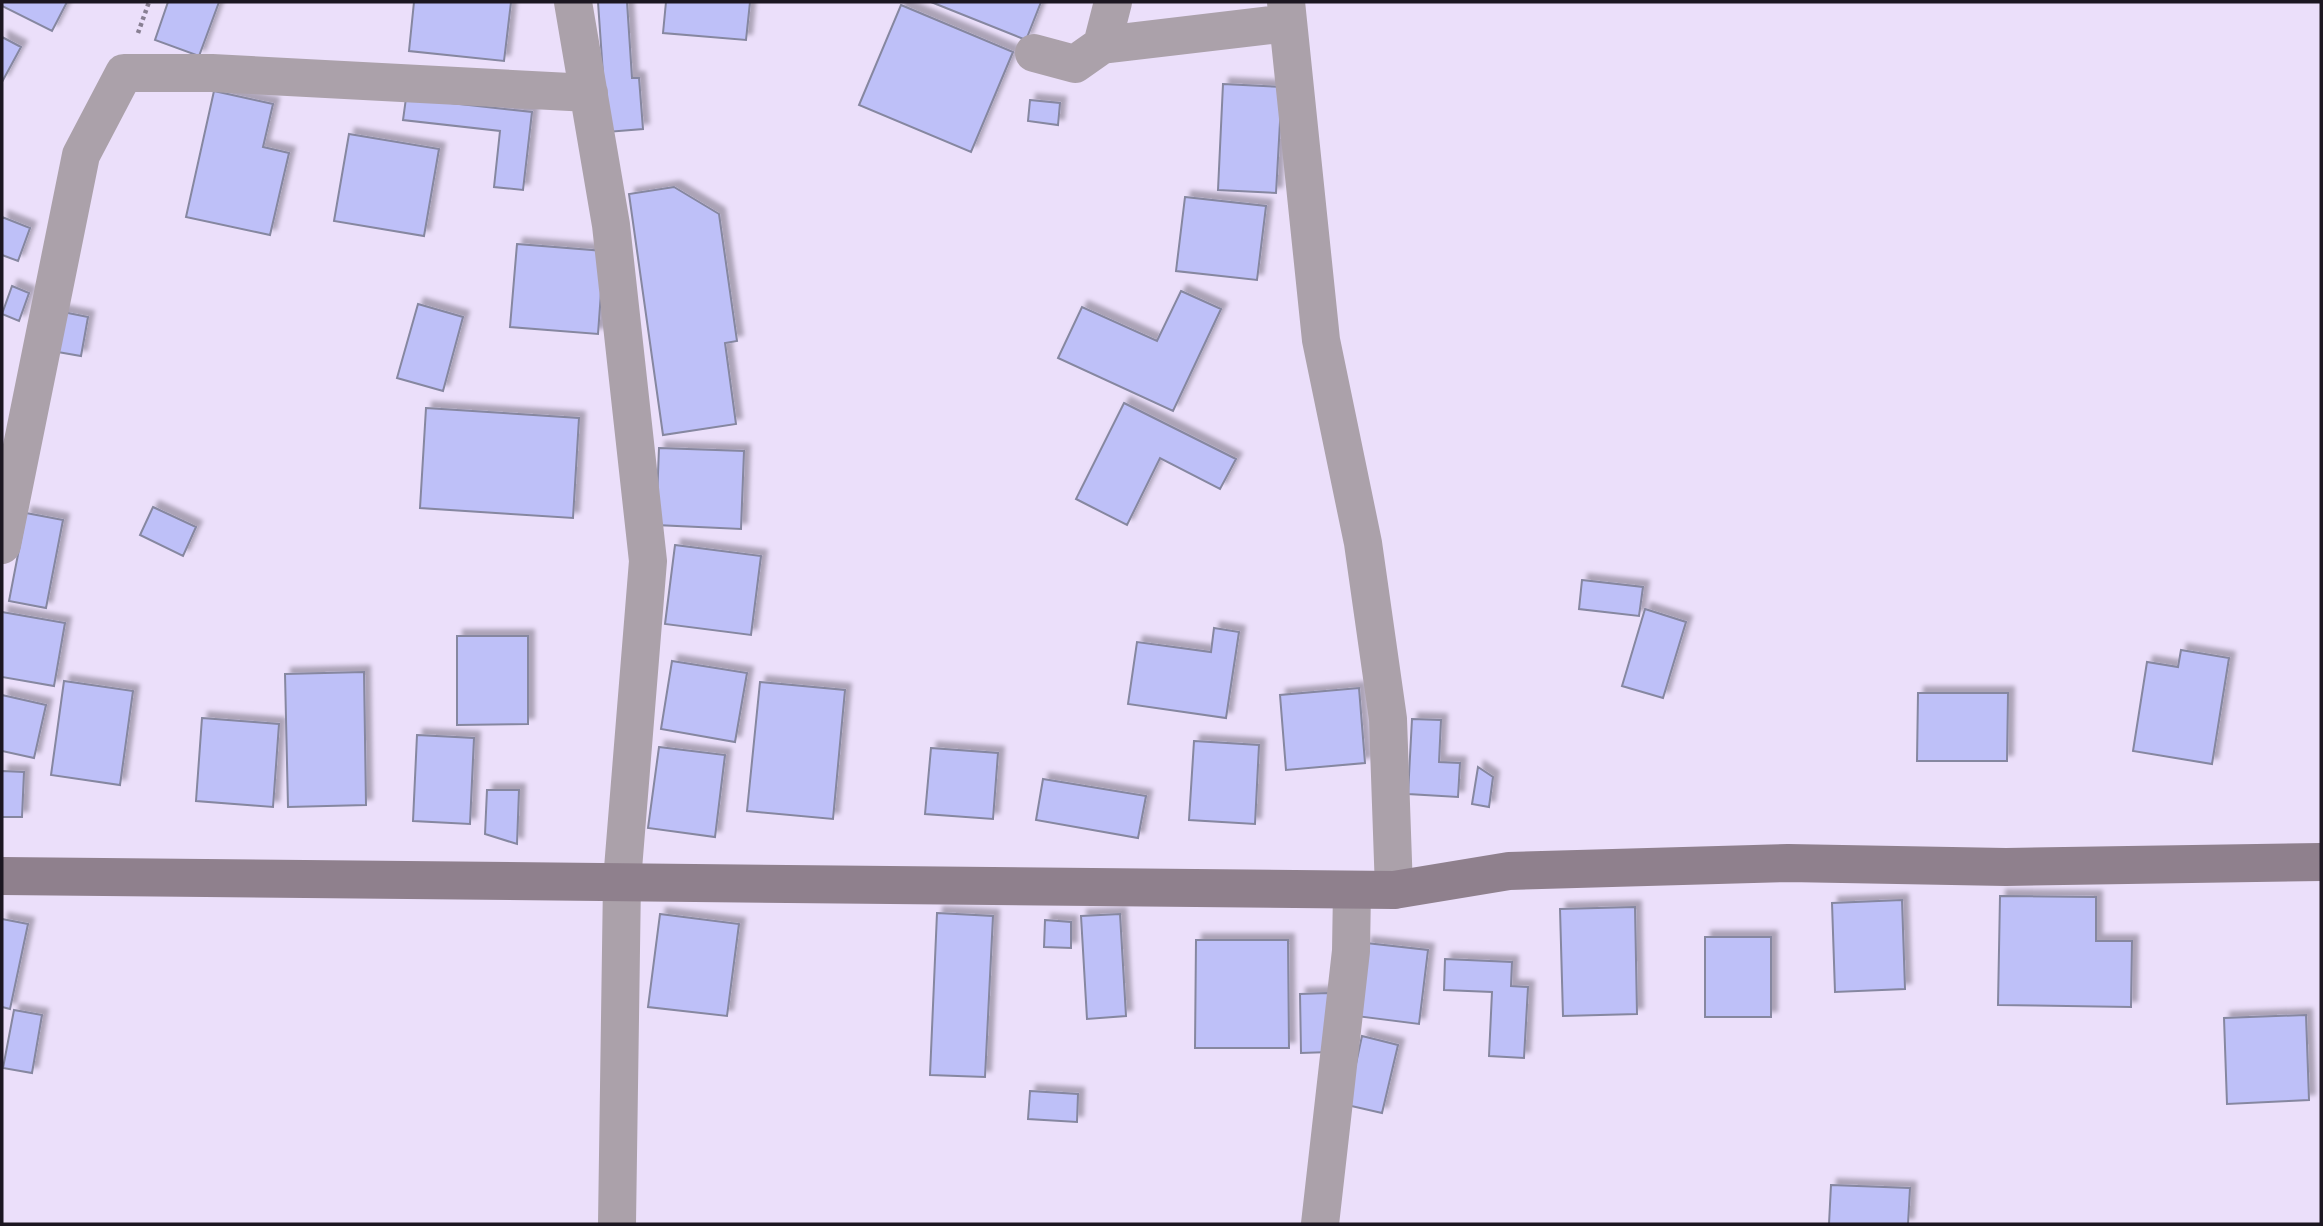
<svg xmlns="http://www.w3.org/2000/svg" width="2323" height="1226" font-family="'Exo 2',sans-serif">
<style>
.building{fill:#bec0f8;stroke:#8687a0;stroke-width:2;filter:url(#shadow)}
.lines{fill:none;stroke-linecap:round;stroke-linejoin:round}
.path{stroke:#887f92;stroke-width:4.5;stroke-dasharray:3.5 3.5;stroke-linecap:butt}
.street{stroke:#aba1aa;stroke-width:38}
.secondary{stroke:#8f808d;stroke-width:38}
</style>
<defs>
<filter id="shadow"><feDropShadow dx="6" dy="-6" stdDeviation="2" flood-color="#0004"/></filter>
</defs>
<rect width="100%" height="100%" fill="#ebdffa"/>
<path class="building" d="M 2,2 L 67,2 L 52,31 L 2,6 Z
M 168,2 L 219,2 L 199,56 L 155,40 Z
M 414,2 L 511,2 L 504,61 L 409,51 Z
M 598,2 L 627,2 L 632,78 L 639,78 L 643,129 L 607,132 Z
M 666,2 L 750,2 L 746,40 L 663,33 Z
M 931,2 L 1041,2 L 1026,40 Z
M 901,5 L 1013,52 L 971,152 L 859,105 Z
M 2,37 L 21,47 L 2,82 Z
M 1223,84 L 1282,87 L 1276,193 L 1218,190 Z
M 214,91 L 273,104 L 263,147 L 289,153 L 270,235 L 186,217 Z
M 406,98 L 532,112 L 523,190 L 494,187 L 500,131 L 403,120 Z
M 1030,100 L 1060,103 L 1058,125 L 1028,121 Z
M 349,134 L 439,149 L 424,236 L 334,221 Z
M 674,187 L 719,214 L 737,341 L 725,343 L 736,424 L 663,435 L 629,194 Z
M 1185,197 L 1266,206 L 1257,280 L 1176,271 Z
M 2,217 L 30,228 L 18,261 L 2,255 Z
M 517,244 L 604,251 L 598,334 L 510,327 Z
M 12,286 L 29,293 L 19,321 L 2,314 Z
M 1181,291 L 1221,309 L 1173,411 L 1058,358 L 1082,307 L 1157,341 Z
M 418,304 L 463,317 L 443,391 L 397,378 Z
M 53,310 L 88,317 L 81,356 L 46,350 Z
M 1124,403 L 1236,459 L 1220,489 L 1160,458 L 1127,525 L 1076,499 Z
M 426,408 L 579,418 L 573,518 L 420,508 Z
M 659,448 L 744,451 L 741,529 L 656,525 Z
M 153,507 L 196,527 L 183,556 L 140,535 Z
M 26,513 L 63,520 L 46,608 L 9,601 Z
M 675,545 L 761,556 L 751,635 L 665,624 Z
M 1582,580 L 1643,587 L 1639,616 L 1579,609 Z
M 1645,609 L 1686,622 L 1663,698 L 1622,686 Z
M 2,612 L 65,623 L 54,686 L 2,677 Z
M 1214,628 L 1239,632 L 1226,718 L 1128,704 L 1137,642 L 1211,652 Z
M 457,636 L 528,636 L 528,724 L 457,725 Z
M 2181,650 L 2229,658 L 2212,764 L 2133,751 L 2147,662 L 2178,667 Z
M 672,661 L 747,673 L 735,742 L 661,729 Z
M 364,672 L 366,805 L 288,807 L 285,674 Z
M 64,681 L 133,691 L 120,785 L 51,775 Z
M 760,682 L 845,690 L 833,819 L 747,811 Z
M 1359,688 L 1365,763 L 1286,770 L 1280,695 Z
M 1918,693 L 2008,693 L 2007,761 L 1917,761 Z
M 2,695 L 46,705 L 34,758 L 2,751 Z
M 202,718 L 279,724 L 273,807 L 196,801 Z
M 1412,719 L 1441,720 L 1439,762 L 1460,763 L 1458,797 L 1408,794 Z
M 417,735 L 474,738 L 470,824 L 413,821 Z
M 1194,741 L 1259,745 L 1255,824 L 1189,820 Z
M 659,747 L 725,755 L 715,837 L 648,828 Z
M 931,748 L 998,753 L 993,819 L 925,814 Z
M 1478,767 L 1493,777 L 1489,807 L 1472,804 Z
M 2,771 L 24,772 L 22,817 L 2,817 Z
M 1043,779 L 1146,796 L 1138,838 L 1036,820 Z
M 487,790 L 519,790 L 517,844 L 485,834 Z
M 2000,896 L 2096,897 L 2096,941 L 2132,941 L 2131,1007 L 1998,1005 Z
M 1902,900 L 1905,989 L 1835,992 L 1832,903 Z
M 1635,907 L 1637,1014 L 1563,1016 L 1560,909 Z
M 937,913 L 993,916 L 985,1077 L 930,1075 Z
M 660,914 L 739,924 L 727,1016 L 648,1007 Z
M 1120,914 L 1126,1016 L 1087,1019 L 1081,916 Z
M 2,919 L 28,924 L 10,1009 L 2,1007 Z
M 1045,920 L 1071,922 L 1071,948 L 1044,947 Z
M 1705,937 L 1771,937 L 1771,1017 L 1705,1017 Z
M 1196,940 L 1288,940 L 1289,1048 L 1195,1048 Z
M 1366,943 L 1428,950 L 1419,1024 L 1356,1016 Z
M 1445,959 L 1512,962 L 1511,986 L 1528,987 L 1524,1058 L 1489,1056 L 1492,992 L 1444,990 Z
M 1328,993 L 1330,1052 L 1301,1053 L 1300,994 Z
M 14,1010 L 42,1015 L 32,1073 L 3,1068 Z
M 2306,1015 L 2309,1100 L 2227,1104 L 2224,1018 Z
M 1362,1036 L 1398,1045 L 1382,1113 L 1347,1105 Z
M 1030,1091 L 1078,1094 L 1077,1122 L 1028,1119 Z
M 1831,1185 L 1910,1188 L 1908,1224 L 1829,1224 Z"/>
<g class="lines">
<path class="path" d="M 138,33 L 149,2"/>
<path class="street" d="M 573,2 L 611,225 L 648,561 L 622,881 L 617,1224
M 1113,2 L 1102,45 L 1288,23
M 1286,2 L 1321,340 L 1363,543 L 1388,719 L 1394,890
M 1034,53 L 1075,64 L 1102,45
M 2,545 L 81,155 L 124,73 L 212,73 L 589,93
M 1320,1224 L 1351,951 L 1352,890"/>
<path class="secondary" d="M 2,876 L 1394,890 L 1509,871 L 1788,863 L 2006,867 L 2321,862"/>
</g>
<rect width="2323" height="1226" fill="none" stroke="#1c1721" stroke-width="7"/>
</svg>
